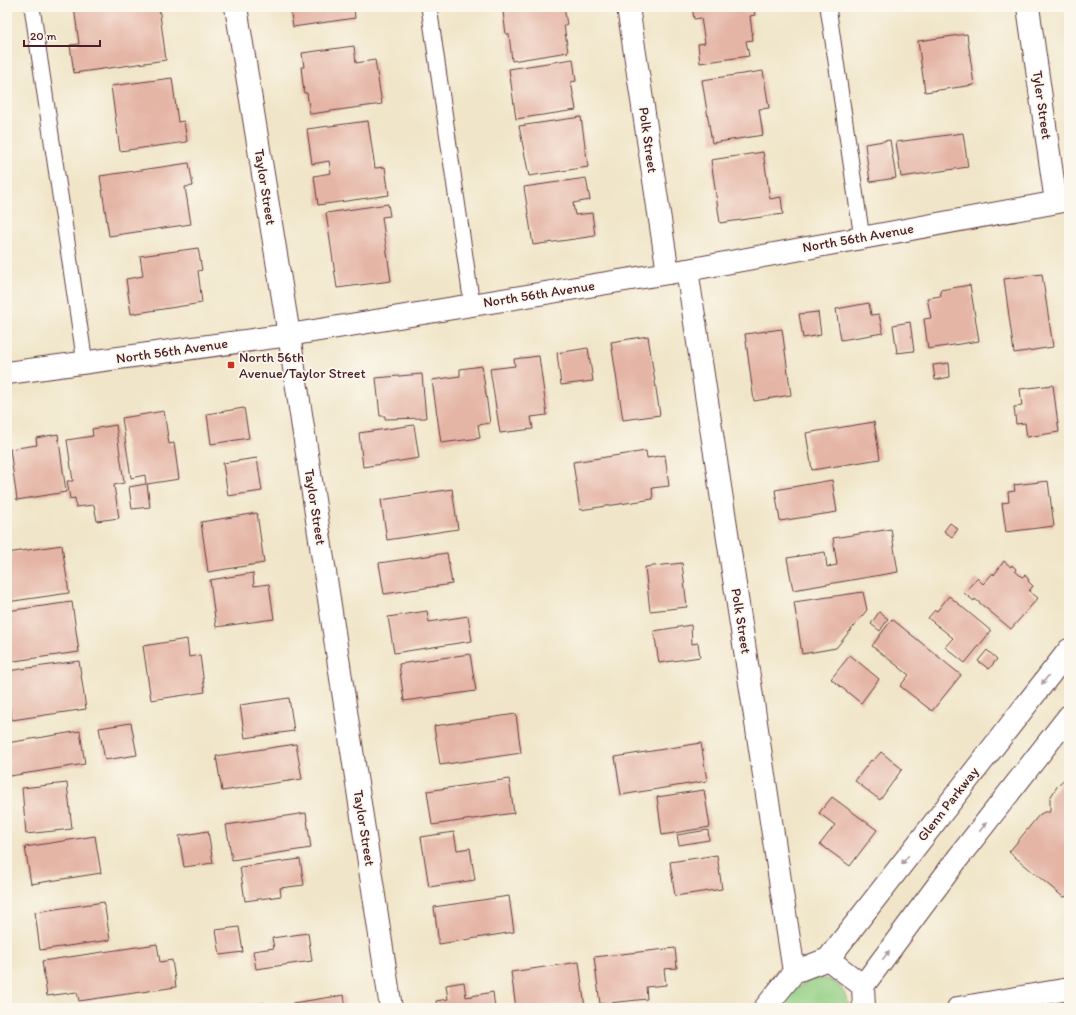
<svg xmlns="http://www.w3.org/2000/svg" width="1076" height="1015" font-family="Itim,sans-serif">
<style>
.green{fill:#93cf83;stroke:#6e7757}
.building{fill:#e4b4a4}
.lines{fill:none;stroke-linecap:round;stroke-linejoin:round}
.service-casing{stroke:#633d43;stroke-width:17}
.minor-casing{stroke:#633d43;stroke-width:24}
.tertiary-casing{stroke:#633d43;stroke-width:24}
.service{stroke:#fff;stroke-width:15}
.minor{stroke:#fff;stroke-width:22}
.tertiary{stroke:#fff;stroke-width:22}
.oneway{fill:#ae9aa0}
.poi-dot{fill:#c8321e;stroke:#fbf7ec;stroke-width:1.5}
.labels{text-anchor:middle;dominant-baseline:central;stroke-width:3.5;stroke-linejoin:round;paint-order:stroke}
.street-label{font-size:14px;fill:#4a1f2b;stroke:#fbf7ec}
.poi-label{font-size:14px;fill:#4a1f2b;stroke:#fbf7ec;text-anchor:start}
</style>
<rect width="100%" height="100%" fill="#fbf7ec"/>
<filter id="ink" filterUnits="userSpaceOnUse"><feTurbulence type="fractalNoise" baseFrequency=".025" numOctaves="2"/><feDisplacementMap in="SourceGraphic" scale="8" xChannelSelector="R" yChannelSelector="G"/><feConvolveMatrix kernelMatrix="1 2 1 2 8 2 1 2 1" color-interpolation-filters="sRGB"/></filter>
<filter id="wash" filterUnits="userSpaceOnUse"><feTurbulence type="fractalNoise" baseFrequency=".012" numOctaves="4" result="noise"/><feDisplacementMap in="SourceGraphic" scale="16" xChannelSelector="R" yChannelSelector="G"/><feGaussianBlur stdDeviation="0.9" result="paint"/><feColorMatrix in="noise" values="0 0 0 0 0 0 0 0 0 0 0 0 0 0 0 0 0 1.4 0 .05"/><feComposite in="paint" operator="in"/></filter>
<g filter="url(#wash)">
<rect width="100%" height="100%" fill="#f0e5c8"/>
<path class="green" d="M 813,978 C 836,978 843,986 850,1008 L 777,1008 L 790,993 Z"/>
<g id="blocks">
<path class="building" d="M 74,7 L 159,7 L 166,60 L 74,73 L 70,45 L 79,44 Z
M 290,7 L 354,7 L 355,18 L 293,27 Z
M 538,7 L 564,7 L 567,25 L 564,25 L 568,52 L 512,61 L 509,34 L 506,34 L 503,12 Z
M 692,7 L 753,7 L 755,15 L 750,16 L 753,40 L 746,41 L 749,56 L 700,63 L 698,44 L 705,43 L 701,18 L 694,19 Z
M 967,34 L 974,85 L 925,92 L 918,41 Z
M 354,46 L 356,63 L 375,60 L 382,104 L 310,114 L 307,93 L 304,93 L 301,67 L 304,67 L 302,53 Z
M 573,59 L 576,81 L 571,82 L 576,110 L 516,119 L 509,69 Z
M 763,71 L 769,108 L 759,109 L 763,135 L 712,143 L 702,80 Z
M 172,78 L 178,122 L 184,121 L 187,142 L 120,151 L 111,86 Z
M 581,117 L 588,167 L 529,176 L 519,126 Z
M 368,121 L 375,168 L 385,167 L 389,195 L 318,205 L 314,176 L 331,173 L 329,161 L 312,164 L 307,129 Z
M 963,133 L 968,167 L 901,177 L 896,142 Z
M 890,140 L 896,178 L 870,182 L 865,144 Z
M 763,152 L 770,199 L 781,197 L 783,214 L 720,223 L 711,160 Z
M 189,163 L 193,186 L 185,187 L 191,224 L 109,236 L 100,176 Z
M 586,178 L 590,200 L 573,203 L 575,215 L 592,213 L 595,236 L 533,245 L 524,187 Z
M 388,204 L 390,216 L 382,217 L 391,281 L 337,288 L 326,213 Z
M 198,248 L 202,270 L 198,271 L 202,303 L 131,314 L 126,279 L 143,276 L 140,256 Z
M 1042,274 L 1053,347 L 1014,353 L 1004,279 Z
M 970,285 L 979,341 L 928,349 L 924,319 L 931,318 L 927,298 L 941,296 L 940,290 Z
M 869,303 L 871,315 L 879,314 L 883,333 L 841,340 L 836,309 Z
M 818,312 L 821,335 L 803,338 L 799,314 Z
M 910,322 L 914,351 L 897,353 L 893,325 Z
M 782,329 L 791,395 L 754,401 L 745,334 Z
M 648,336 L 660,415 L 623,420 L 611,342 Z
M 588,348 L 593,381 L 561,385 L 557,353 Z
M 539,356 L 547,415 L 531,417 L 533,429 L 500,433 L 490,369 L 515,366 L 514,359 Z
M 949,363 L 950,377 L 935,380 L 933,365 Z
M 482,366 L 490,423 L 478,425 L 480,438 L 441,443 L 432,380 L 460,376 L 460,369 Z
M 422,374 L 426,418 L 385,419 L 385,416 L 380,416 L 376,378 Z
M 1053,385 L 1059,432 L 1027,437 L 1025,423 L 1016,424 L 1014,407 L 1022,406 L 1020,389 Z
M 244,408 L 249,438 L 211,444 L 207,414 Z
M 164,411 L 169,444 L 174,443 L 179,479 L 147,484 L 150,507 L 132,509 L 129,487 L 146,484 L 145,475 L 131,478 L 122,418 Z
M 874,422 L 880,459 L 812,470 L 806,433 Z
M 116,425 L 124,483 L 114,485 L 119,518 L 97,521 L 94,505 L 76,507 L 75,498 L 70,499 L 67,481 L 73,481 L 67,440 L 93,436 L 92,429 Z
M 414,425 L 419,458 L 363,467 L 359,433 Z
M 58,434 L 66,492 L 17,500 L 10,449 L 37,445 L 36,438 Z
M 646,451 L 647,458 L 665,455 L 669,486 L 652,488 L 653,499 L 580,510 L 573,462 Z
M 257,458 L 262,491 L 228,496 L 223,463 Z
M 832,480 L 837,512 L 780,521 L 775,490 Z
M 1048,481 L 1054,526 L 1006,532 L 1002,503 L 1009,502 L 1008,492 L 1015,491 L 1014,485 Z
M 452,489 L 458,529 L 387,540 L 381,500 Z
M 257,513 L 264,563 L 208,572 L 201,522 Z
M 950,523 L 958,529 L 952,537 L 944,531 Z
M 891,529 L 898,572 L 793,590 L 787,558 L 825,552 L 827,567 L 837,565 L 833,538 Z
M 62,545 L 69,593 L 7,602 L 7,553 Z
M 447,553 L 452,584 L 384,594 L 379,563 Z
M 1004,561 L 1011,567 L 1012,565 L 1016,569 L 1015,571 L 1022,577 L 1025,575 L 1029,580 L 1028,581 L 1033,586 L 1029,591 L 1038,598 L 1011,629 L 975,599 L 974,601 L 964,593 L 977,578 L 983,584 L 993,573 L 994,575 Z
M 682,563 L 687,607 L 650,611 L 645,567 Z
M 253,573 L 254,586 L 269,584 L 274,619 L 216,627 L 210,580 Z
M 863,592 L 867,610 L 836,648 L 802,654 L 794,602 Z
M 949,596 L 991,631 L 965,663 L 945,647 L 953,638 L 928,618 L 935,610 L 937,611 Z
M 72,602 L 79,652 L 7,662 L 7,611 Z
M 427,611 L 429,622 L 468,616 L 472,641 L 394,653 L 388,617 Z
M 879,612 L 888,619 L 880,631 L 871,624 Z
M 892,619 L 961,675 L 932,711 L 900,686 L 909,675 L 872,646 Z
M 691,625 L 692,644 L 698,643 L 700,657 L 659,663 L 654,631 Z
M 187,639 L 189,657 L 200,655 L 205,692 L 151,700 L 143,646 Z
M 987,650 L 997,659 L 989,669 L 978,661 Z
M 470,654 L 476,691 L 404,701 L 399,664 Z
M 850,655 L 879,679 L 861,703 L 831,679 Z
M 79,661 L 86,709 L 12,720 L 11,711 L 7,711 L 7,671 Z
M 289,698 L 294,731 L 245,738 L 240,705 Z
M 516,714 L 521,753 L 440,765 L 434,726 Z
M 131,723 L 137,755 L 105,760 L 99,728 Z
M 80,731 L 85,764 L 10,776 L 7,743 Z
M 701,743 L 707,781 L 621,795 L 615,757 Z
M 296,744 L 302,779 L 222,791 L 216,756 Z
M 881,752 L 902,769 L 880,800 L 855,781 L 871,760 L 873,761 Z
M 1069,775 L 1069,896 L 1063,897 L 1009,852 L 1039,815 L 1044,812 L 1050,812 L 1050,798 L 1058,785 Z
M 509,779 L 514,813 L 432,825 L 427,791 Z
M 67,783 L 72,829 L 26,834 L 22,788 Z
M 704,790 L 710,827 L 662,835 L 657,797 Z
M 832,797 L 877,830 L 850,866 L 820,844 L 835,825 L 819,813 Z
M 306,813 L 311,848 L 232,860 L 226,825 Z
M 708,830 L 709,840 L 679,845 L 677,835 Z
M 208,831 L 213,863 L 184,867 L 179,836 Z
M 454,832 L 457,850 L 470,848 L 475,880 L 429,887 L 421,837 Z
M 95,836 L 101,873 L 31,884 L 25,847 Z
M 717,855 L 722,889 L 675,896 L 670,862 Z
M 300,859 L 304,885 L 280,888 L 281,896 L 245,901 L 240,867 Z
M 509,896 L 514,932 L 439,944 L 434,907 Z
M 104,902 L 110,940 L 40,950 L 35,912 Z
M 239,927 L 243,952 L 220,955 L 216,930 Z
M 308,933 L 312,961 L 256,969 L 253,951 L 274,948 L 272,938 Z
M 157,944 L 160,962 L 172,960 L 176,987 L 79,1001 L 77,992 L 47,996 L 42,961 Z
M 675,948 L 677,968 L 664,969 L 666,985 L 646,987 L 647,999 L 600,1004 L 594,957 Z
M 579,962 L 585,1008 L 516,1008 L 511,972 Z
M 464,982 L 466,997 L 493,992 L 495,1008 L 437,1008 L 436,1001 L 448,999 L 446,985 Z
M 344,995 L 346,1008 L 294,1008 L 293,1003 Z
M 264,1003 L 264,1008 L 239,1008 L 239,1007 Z"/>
</g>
</g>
<g filter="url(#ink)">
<use href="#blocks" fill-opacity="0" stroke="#633d43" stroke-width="1"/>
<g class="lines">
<defs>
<path id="service" d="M 32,7 L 85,363
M 429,7 L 472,305
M 828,7 L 862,238"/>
<path id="minor" d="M 236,7 L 289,335 L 391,1008
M 628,7 L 668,273
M 1028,7 L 1056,202
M 687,270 L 794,972
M 828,959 L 1069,650
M 863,986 L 958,858 L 1069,716
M 863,986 L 864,1008
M 765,1008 L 794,972 L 828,959 L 863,986
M 958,1008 L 1069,989"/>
<path id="tertiary" d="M 7,373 L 289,335 L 472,305 L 687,270 L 1069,200"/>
</defs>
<use href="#service" class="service-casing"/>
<use href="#minor" class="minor-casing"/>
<use href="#tertiary" class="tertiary-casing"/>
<use href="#service" class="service"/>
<use href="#minor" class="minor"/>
<use href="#tertiary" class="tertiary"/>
</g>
<defs><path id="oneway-solid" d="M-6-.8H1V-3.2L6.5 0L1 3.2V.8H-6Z"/></defs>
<g class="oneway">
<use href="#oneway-solid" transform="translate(1045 680) rotate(128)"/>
<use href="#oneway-solid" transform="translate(983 827) rotate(-52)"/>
<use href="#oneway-solid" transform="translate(905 860) rotate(128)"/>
<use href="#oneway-solid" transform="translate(886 955) rotate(-53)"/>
</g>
</g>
<rect class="poi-dot" x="227" y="361" width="8" height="8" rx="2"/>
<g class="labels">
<g class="street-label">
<text transform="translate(1042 105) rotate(82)">Tyler Street</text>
<text transform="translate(648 140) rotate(82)">Polk Street</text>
<text transform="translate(265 187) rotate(81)">Taylor Street</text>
<text transform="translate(858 238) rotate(-10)">North 56th Avenue</text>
<text transform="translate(539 294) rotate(-9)">North 56th Avenue</text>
<text transform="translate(172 351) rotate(-8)">North 56th Avenue</text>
<text transform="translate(315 507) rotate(81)">Taylor Street</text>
<text transform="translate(741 621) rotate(81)">Polk Street</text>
<text transform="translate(948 804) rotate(-52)">Glenn Parkway</text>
<text transform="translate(364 828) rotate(81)">Taylor Street</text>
</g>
<g class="poi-label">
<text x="239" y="357">North 56th<tspan x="239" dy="16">Avenue/Taylor Street</tspan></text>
</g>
</g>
<rect width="1076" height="1015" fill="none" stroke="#fbf7ec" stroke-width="24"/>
<path d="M24 40v6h76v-6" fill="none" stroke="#4a1f2b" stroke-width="2"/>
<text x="30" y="40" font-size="12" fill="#4a1f2b" stroke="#fbf7ec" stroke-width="3" paint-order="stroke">20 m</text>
</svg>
